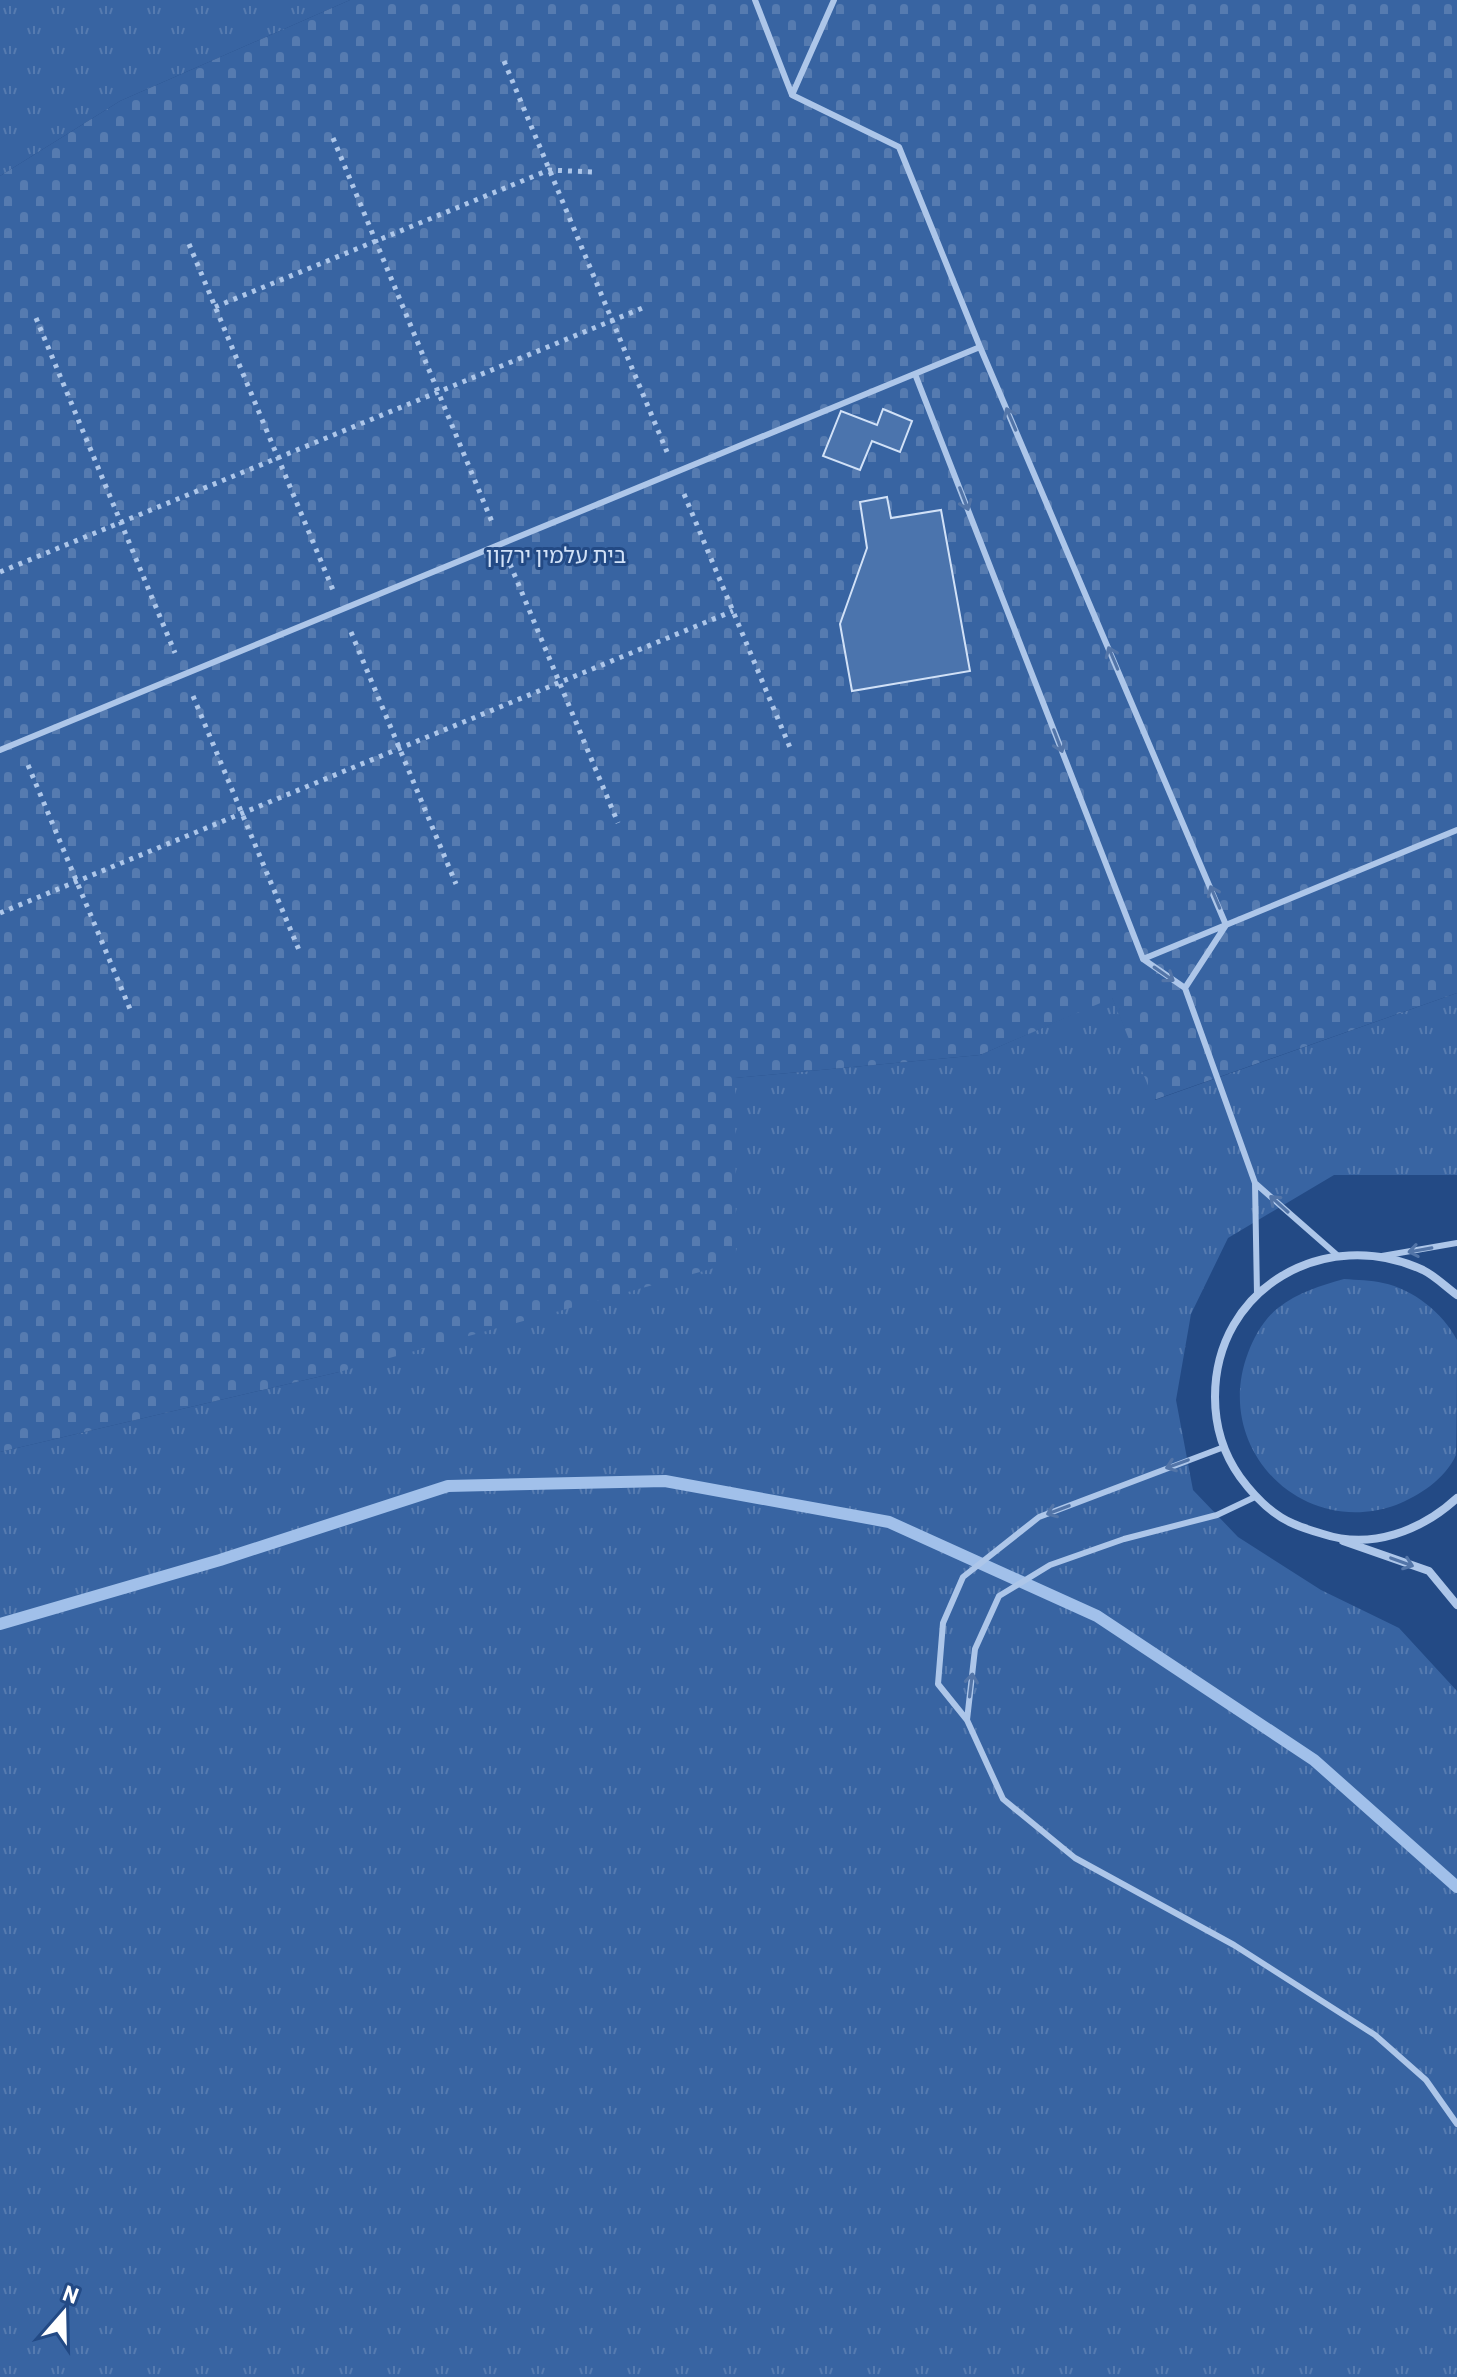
<svg xmlns="http://www.w3.org/2000/svg" width="1457" height="2377" font-family="Barlow,'Noto Sans Hebrew',sans-serif">
<style>
.grass{fill:url(#grass-tufts)}
.cemetery{fill:url(#cemetery-stones)}
.lines{fill:none;stroke-linecap:round;stroke-linejoin:round}
.stream{stroke:#a1c0ea;stroke-width:12}
.building{fill:#4b74ad;stroke:#d1e1f7;stroke-width:2}
.path{stroke:#adc6e9;stroke-width:5;stroke-dasharray:4 6;stroke-linecap:butt}
.service{stroke:#adc6e9;stroke-width:6}
.minor{stroke:#adc6e9;stroke-width:8}
.oneway{stroke:#5375a8}
.labels{text-anchor:middle;dominant-baseline:central;stroke-width:6;stroke-linejoin:round;paint-order:stroke}
.park-label{font-size:22px;fill:#d1e1f7;stroke:#234a85}
</style>
<defs>
<pattern id="grass-tufts" width="24" height="20" patternUnits="userSpaceOnUse" patternTransform="scale(2)"><rect width="24" height="20" fill="#3864a2"/><path d="M3 7l-1-3M5 7V3M7 7l1-3M15 17l-1-3M17 17v-4M19 17l1-3" fill="none" stroke="#567bb0"/></pattern>
<pattern id="cemetery-stones" width="16" height="16" patternUnits="userSpaceOnUse" patternTransform="scale(2)"><rect width="16" height="16" fill="#3864a2"/><path d="M2 7V4a2 2 0 0 1 4 0v3zM10 15v-3a2 2 0 0 1 4 0v3z" fill="#567bb0"/></pattern>
</defs>
<rect width="100%" height="100%" fill="#234a85"/>
<path class="grass" d="M 0,0 L 350,0 L 120,101 L 0,176 Z
M 1457,993 L 1457,1175 L 1334,1175 L 1228,1238 L 1191,1314 L 1176,1400 L 1193,1490 L 1238,1537 L 1321,1590 L 1399,1628 L 1457,1691 L 1457,2377 L 0,2377 L 0,1452 L 339,1372 L 734,1078 L 980,1055 L 1112,997 L 1155,1100 Z
M 1344,1279 C 1357,1280 1371,1280 1383,1283 C 1413,1289 1443,1313 1457,1340 C 1457,1360 1457,1442 1456,1455 C 1445,1479 1419,1496 1396,1505 C 1301,1539 1212,1448 1248,1353 C 1254,1337 1264,1319 1278,1308 C 1298,1292 1320,1286 1344,1279 Z"/>
<path class="cemetery" d="M 350,0 L 1457,0 L 1457,993 L 1154,1100 L 1112,998 L 980,1055 L 735,1078 L 736,1262 L 339,1372 L 0,1452 L 0,176 L 120,101 Z"/>
<g class="lines">
<path class="stream" d="M 0,1624 L 220,1560 L 448,1486 L 665,1481 L 889,1522 L 1097,1616 L 1314,1760 L 1457,1887"/>
</g>
<path class="building" d="M 883,409 L 912,421 L 900,452 L 872,441 L 860,470 L 823,456 L 841,411 L 877,425 Z
M 887,497 L 891,518 L 941,510 L 970,671 L 852,691 L 840,624 L 867,548 L 860,502 Z"/>
<g class="lines">
<path class="path" d="M 504,61 L 667,452
M 333,138 L 492,522
M 189,244 L 333,590
M 215,307 L 549,170 L 592,172
M 36,318 L 175,653
M 684,494 L 791,750
M 510,564 L 618,823
M 0,572 L 645,307
M 351,632 L 456,884
M 193,696 L 299,950
M 28,765 L 130,1009
M 0,913 L 733,611"/>
<path class="service" d="M 755,0 L 792,95 L 899,147 L 980,347 L 1226,925 L 1185,988
M 792,95 L 834,0
M 915,374 L 1143,959 L 1185,988 L 1255,1183
M 0,750 L 980,347
M 1143,959 L 1457,830
M 1382,1256 L 1457,1243
M 1257,1294 L 1255,1183 L 1337,1255
M 1224,1447 L 1039,1517 L 963,1577 L 943,1623 L 938,1684 L 967,1720 L 1003,1799 L 1075,1858 L 1234,1945 L 1375,2035 L 1426,2080 L 1457,2124
M 967,1720 L 975,1649 L 999,1596 L 1050,1565 L 1124,1539 L 1217,1515 L 1255,1497"/>
<path class="minor" d="M 1457,1295 C 1446,1287 1435,1276 1423,1270 C 1325,1225 1215,1288 1215,1397 C 1215,1426 1223,1453 1240,1477 C 1254,1496 1272,1515 1294,1524 C 1303,1528 1313,1531 1323,1534 C 1371,1550 1421,1531 1457,1498
M 1343,1541 L 1429,1571 L 1457,1605"/>
</g>
<defs><path id="oneway-shaft" d="M-6 0H5M1.5-3L5.5 0L1.5 3" fill="none" stroke-width="1.6" stroke-linecap="round" stroke-linejoin="round" transform="scale(2)"/></defs>
<g class="oneway">
<use href="#oneway-shaft" transform="translate(1011 419) rotate(-113)"/>
<use href="#oneway-shaft" transform="translate(964 499) rotate(69)"/>
<use href="#oneway-shaft" transform="translate(1113 658) rotate(-113)"/>
<use href="#oneway-shaft" transform="translate(1058 741) rotate(69)"/>
<use href="#oneway-shaft" transform="translate(1215 897) rotate(-113)"/>
<use href="#oneway-shaft" transform="translate(1164 974) rotate(35)"/>
<use href="#oneway-shaft" transform="translate(1279 1204) rotate(-138)"/>
<use href="#oneway-shaft" transform="translate(1420 1250) rotate(170)"/>
<use href="#oneway-shaft" transform="translate(1177 1464) rotate(160)"/>
<use href="#oneway-shaft" transform="translate(1058 1510) rotate(159)"/>
<use href="#oneway-shaft" transform="translate(1402 1562) rotate(20)"/>
<use href="#oneway-shaft" transform="translate(971 1685) rotate(-83)"/>
</g>
<g class="labels">
<g class="park-label">
<text x="556" y="554">בית עלמין ירקון</text>
</g>
</g>
<g transform="translate(64 2313) rotate(20)" stroke="#234a85" stroke-width="6" paint-order="stroke">
<path d="M0-6L14 30L0 20L-14 30Z" fill="#ffffff"/>
<text y="-12" font-size="22" font-weight="bold" text-anchor="middle" fill="#ffffff">N</text>
</g>
</svg>
